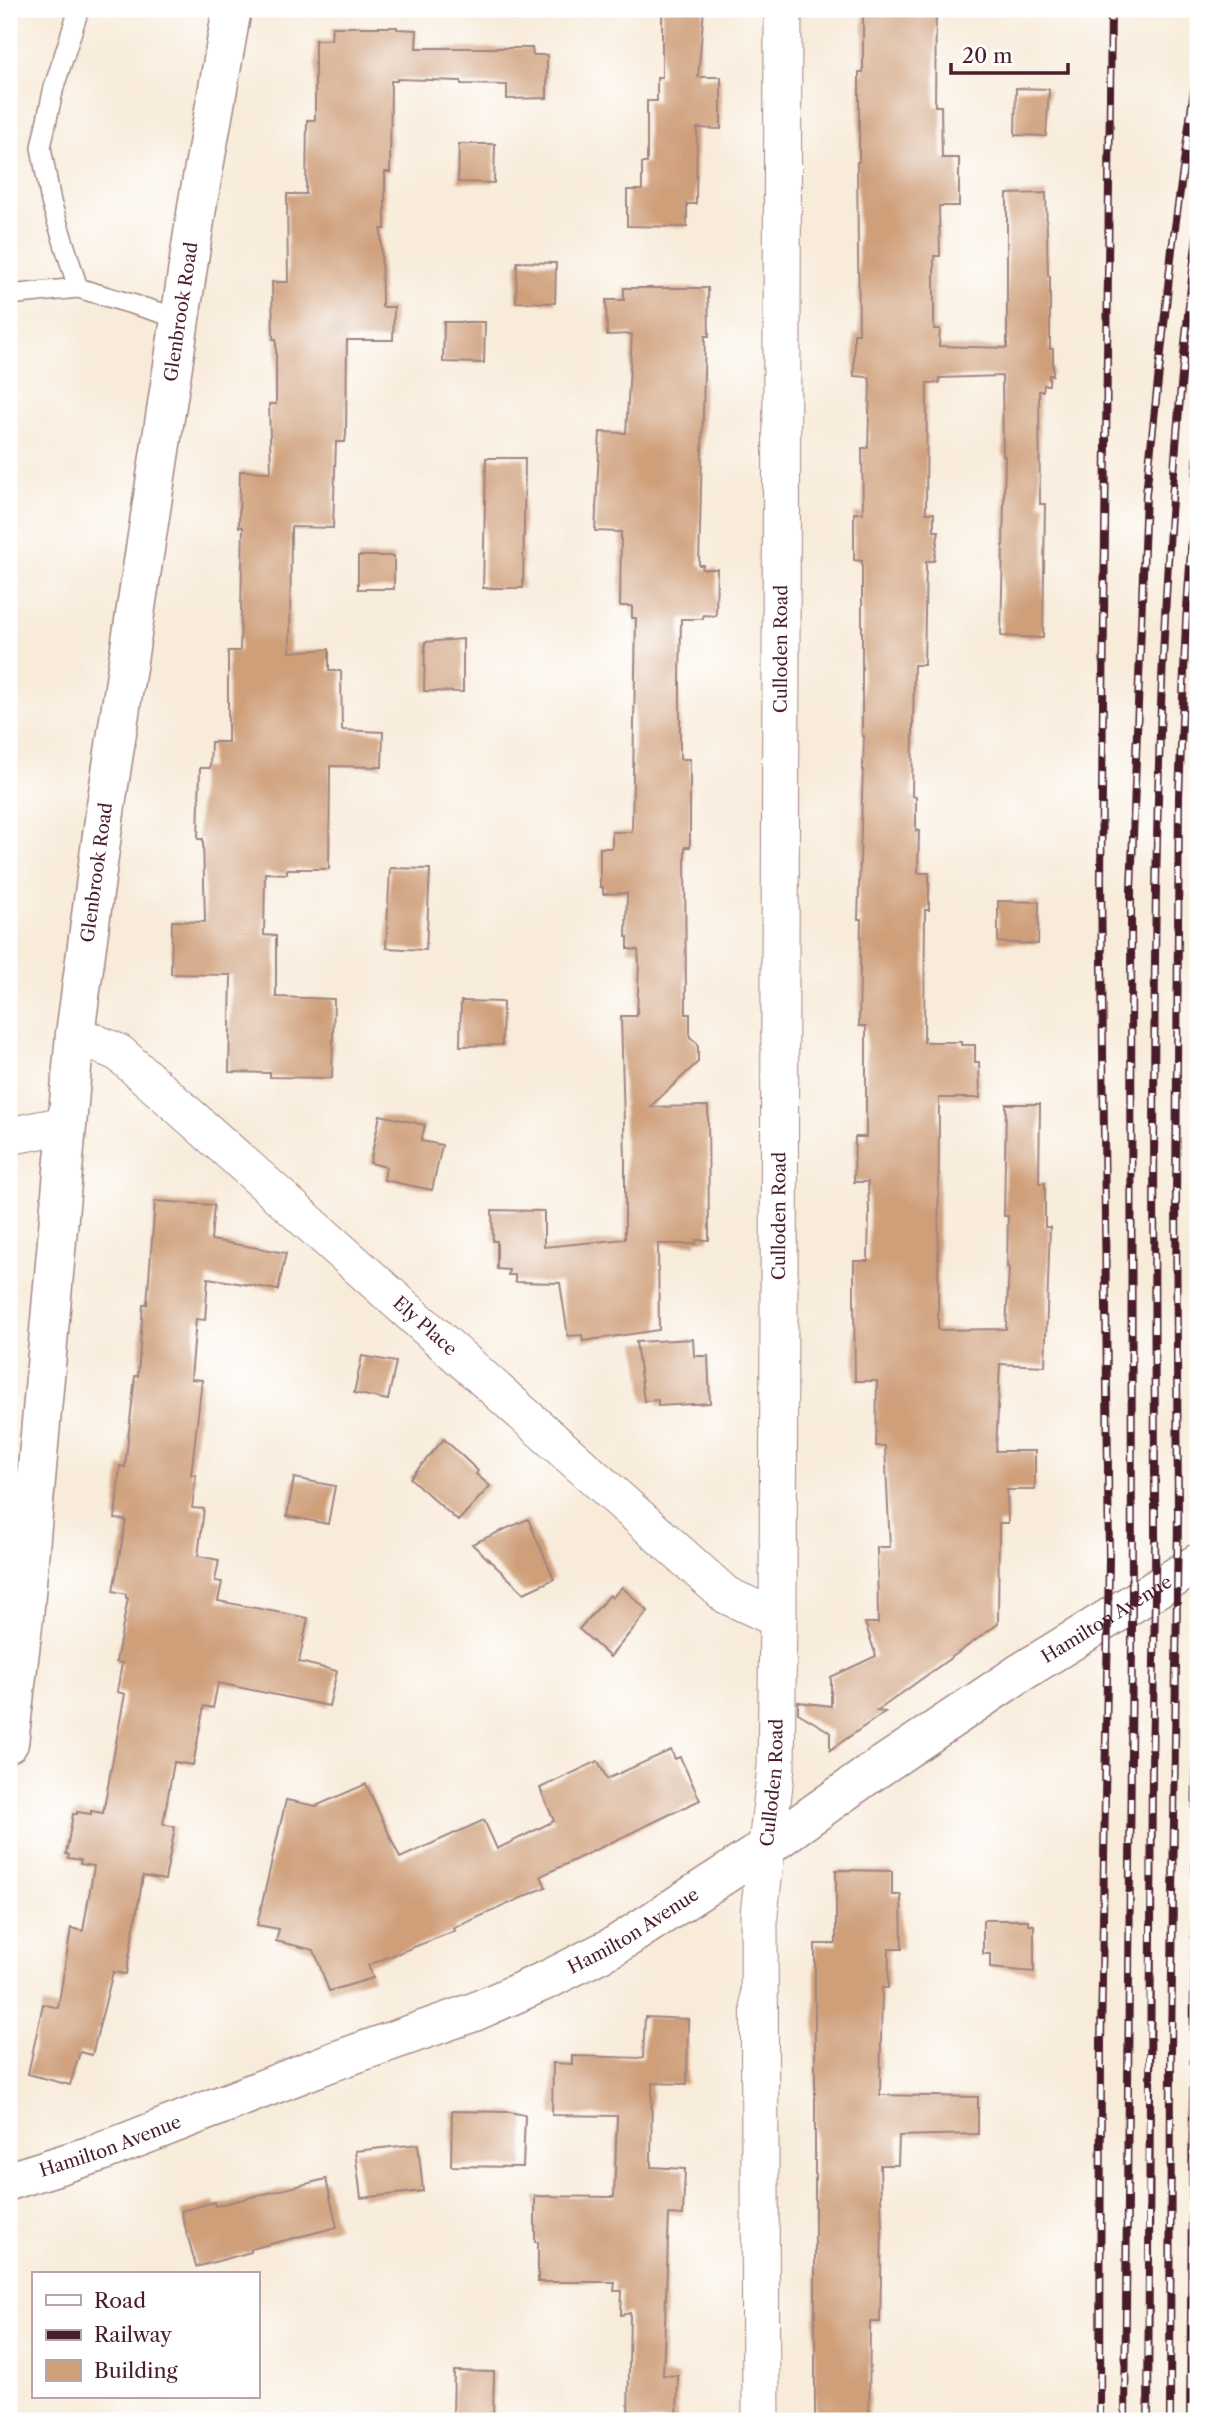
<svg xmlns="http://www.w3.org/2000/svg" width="1207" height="2430" font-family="'Libre Caslon Text',serif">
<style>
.building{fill:#cf9f79}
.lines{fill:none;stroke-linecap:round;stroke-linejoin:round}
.lane-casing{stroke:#a18582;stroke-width:22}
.street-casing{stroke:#a18582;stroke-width:39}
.secondary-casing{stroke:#a18582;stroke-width:41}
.lane{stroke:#fff;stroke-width:19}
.street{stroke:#fff;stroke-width:37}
.secondary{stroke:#fff;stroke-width:38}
.rail-casing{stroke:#4a1f2b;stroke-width:8}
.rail{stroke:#fff;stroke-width:5;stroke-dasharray:16;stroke-linecap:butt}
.labels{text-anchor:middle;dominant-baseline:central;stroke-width:5;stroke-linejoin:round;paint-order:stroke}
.street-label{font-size:18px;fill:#4a1f2b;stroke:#fff}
</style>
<rect width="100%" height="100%" fill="#fff"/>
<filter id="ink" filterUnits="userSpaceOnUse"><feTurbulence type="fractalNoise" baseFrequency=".0143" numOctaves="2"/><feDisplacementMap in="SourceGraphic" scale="14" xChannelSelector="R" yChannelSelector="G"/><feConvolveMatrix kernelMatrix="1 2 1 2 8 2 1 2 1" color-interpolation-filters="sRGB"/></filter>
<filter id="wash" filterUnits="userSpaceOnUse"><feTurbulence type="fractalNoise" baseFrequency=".00686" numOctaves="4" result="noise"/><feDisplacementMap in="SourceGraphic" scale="28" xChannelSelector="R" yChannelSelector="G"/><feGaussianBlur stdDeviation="1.57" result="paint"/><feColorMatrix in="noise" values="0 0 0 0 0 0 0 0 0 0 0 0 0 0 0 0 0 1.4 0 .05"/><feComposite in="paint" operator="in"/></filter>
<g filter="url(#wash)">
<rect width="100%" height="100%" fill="#f8ebd9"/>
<g id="blocks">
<path class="building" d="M 662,9 L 704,9 L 698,77 L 721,77 L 721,129 L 697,128 L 696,204 L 687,204 L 687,227 L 627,226 L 627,190 L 642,190 L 642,163 L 647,163 L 647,101 L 657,101 L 657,77 L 662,77 Z
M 863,9 L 936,9 L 935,106 L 941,106 L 942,158 L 959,158 L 959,206 L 939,206 L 940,256 L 934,256 L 934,329 L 940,329 L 939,346 L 1007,348 L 1007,194 L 1046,193 L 1048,276 L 1050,276 L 1050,349 L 1053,349 L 1053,375 L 1049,375 L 1049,385 L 1044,385 L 1043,391 L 1039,391 L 1040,504 L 1045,504 L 1043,638 L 1001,636 L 1005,456 L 1003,456 L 1002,376 L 939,378 L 939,383 L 927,383 L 926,513 L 934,513 L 934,531 L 939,531 L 934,561 L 926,561 L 924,665 L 914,665 L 912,796 L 916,797 L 916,831 L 919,831 L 918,873 L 929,873 L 929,910 L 925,910 L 924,1042 L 961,1042 L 961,1045 L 975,1045 L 975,1062 L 979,1062 L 980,1098 L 939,1098 L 938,1330 L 1006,1329 L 1009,1267 L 1007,1267 L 1008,1216 L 1004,1216 L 1006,1104 L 1040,1104 L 1039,1183 L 1045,1183 L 1045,1227 L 1050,1227 L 1045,1366 L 1000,1364 L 996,1451 L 1035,1451 L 1035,1490 L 1007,1490 L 1008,1523 L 999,1523 L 998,1624 L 877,1711 L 885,1712 L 830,1750 L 830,1732 L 798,1713 L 798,1702 L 831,1706 L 831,1677 L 876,1656 L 865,1623 L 878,1623 L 877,1547 L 890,1547 L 885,1446 L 876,1446 L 877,1381 L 855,1381 L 854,1299 L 854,1261 L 868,1261 L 869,1212 L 868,1182 L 854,1182 L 855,1137 L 866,1137 L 866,1026 L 859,1026 L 861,919 L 858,919 L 864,736 L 862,736 L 862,561 L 854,560 L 854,513 L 863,513 L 862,448 L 868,448 L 870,383 L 869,377 L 854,376 L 854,334 L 859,334 L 857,162 L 859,162 L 859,72 L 863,72 Z
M 332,27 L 397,27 L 397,29 L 417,30 L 416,48 L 532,48 L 533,55 L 547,55 L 547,98 L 507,99 L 507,85 L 461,84 L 461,81 L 397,79 L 397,81 L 391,81 L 390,172 L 385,172 L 385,229 L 381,229 L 382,307 L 394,307 L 393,340 L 347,340 L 346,435 L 345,442 L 336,442 L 333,528 L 291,527 L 290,652 L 329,649 L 329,671 L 341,671 L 342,730 L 383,732 L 382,767 L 330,766 L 329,869 L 287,869 L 287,874 L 265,873 L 264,935 L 276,936 L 276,997 L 334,999 L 332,1078 L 270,1077 L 270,1073 L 229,1072 L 231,975 L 171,974 L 172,921 L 205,922 L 203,839 L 198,839 L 200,768 L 210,768 L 211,742 L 228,742 L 228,651 L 240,651 L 243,527 L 239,527 L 240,471 L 271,472 L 269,404 L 276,404 L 276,339 L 273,339 L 272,282 L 288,282 L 287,194 L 306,194 L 307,120 L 315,120 L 315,40 L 331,40 Z
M 1016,88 L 1049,89 L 1046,136 L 1015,135 Z
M 459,144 L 495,144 L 494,183 L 458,182 Z
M 517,262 L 556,263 L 555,303 L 516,302 Z
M 624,288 L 708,288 L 709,336 L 705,336 L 699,565 L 703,565 L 702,569 L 717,569 L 716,616 L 703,615 L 703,619 L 681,619 L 680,680 L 680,759 L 690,759 L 690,847 L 685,847 L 686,1014 L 690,1014 L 690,1037 L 698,1044 L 698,1062 L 650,1107 L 708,1106 L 709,1240 L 696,1240 L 696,1244 L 658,1244 L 659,1330 L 583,1341 L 582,1335 L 568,1336 L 560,1283 L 515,1282 L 515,1275 L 508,1275 L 509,1270 L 497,1269 L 497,1241 L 493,1241 L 492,1210 L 544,1211 L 544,1247 L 625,1239 L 625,1160 L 621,1016 L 637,1016 L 639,963 L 638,950 L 628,949 L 628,937 L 626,937 L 627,893 L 603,894 L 603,887 L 600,887 L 600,848 L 612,848 L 612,832 L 632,832 L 636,618 L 632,618 L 632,606 L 620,606 L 621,532 L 595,531 L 600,432 L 626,433 L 632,334 L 607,335 L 606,300 L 624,300 Z
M 444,322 L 485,322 L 484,363 L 443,362 Z
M 486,458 L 525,458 L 523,588 L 483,588 Z
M 358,556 L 394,556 L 394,589 L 358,589 Z
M 463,639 L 463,692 L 424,691 L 425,642 Z
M 390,868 L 430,869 L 426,950 L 386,948 Z
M 998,901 L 1039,902 L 1038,944 L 998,942 Z
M 461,1001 L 503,1002 L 502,1045 L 460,1046 Z
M 380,1115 L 425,1125 L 421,1141 L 442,1145 L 432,1190 L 384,1180 L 386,1167 L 370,1163 Z
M 155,1201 L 214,1205 L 211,1240 L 286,1253 L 278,1290 L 208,1278 L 205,1320 L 196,1319 L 191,1379 L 202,1380 L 191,1475 L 196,1475 L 192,1508 L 204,1509 L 198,1556 L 219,1560 L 215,1581 L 222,1582 L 218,1601 L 308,1618 L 299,1662 L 337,1671 L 329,1706 L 218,1683 L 213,1708 L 204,1706 L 193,1765 L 174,1762 L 163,1824 L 175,1827 L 165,1880 L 143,1876 L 126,1974 L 113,1972 L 92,2055 L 80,2052 L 70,2085 L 28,2074 L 43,2004 L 58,2008 L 71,1928 L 83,1931 L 94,1866 L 80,1864 L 81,1860 L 68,1858 L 69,1855 L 66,1854 L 73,1814 L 77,1814 L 77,1812 L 91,1814 L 91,1811 L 103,1813 L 125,1694 L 117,1692 L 122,1663 L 116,1662 L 128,1598 L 126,1598 L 126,1594 L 113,1591 L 126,1520 L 115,1519 L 120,1466 L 125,1467 L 135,1376 L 138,1376 L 143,1304 L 147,1304 Z
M 693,1339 L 694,1356 L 708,1356 L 710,1403 L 658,1406 L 658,1400 L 644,1401 L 636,1342 Z
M 362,1356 L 396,1362 L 388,1400 L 354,1393 Z
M 444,1439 L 478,1471 L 476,1474 L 490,1486 L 458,1521 L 410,1478 Z
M 294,1478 L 335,1486 L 328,1524 L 287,1516 Z
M 528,1519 L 554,1579 L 524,1593 L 472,1544 Z
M 622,1587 L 648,1611 L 610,1657 L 579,1629 L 610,1595 L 612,1598 Z
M 671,1750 L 675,1759 L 680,1757 L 700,1800 L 541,1876 L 546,1887 L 454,1928 L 455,1931 L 368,1965 L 373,1978 L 329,1991 L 314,1950 L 276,1941 L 279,1929 L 257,1925 L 286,1800 L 316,1806 L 366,1784 L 400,1858 L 484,1820 L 497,1849 L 554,1821 L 540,1788 L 598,1761 L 607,1779 Z
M 836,1870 L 892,1871 L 892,1895 L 901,1895 L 902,1949 L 889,1949 L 888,1988 L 882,1988 L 880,2095 L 978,2097 L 978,2134 L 899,2136 L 898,2165 L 880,2165 L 882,2230 L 880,2322 L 870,2322 L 869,2421 L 815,2421 L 815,1944 L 836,1944 Z
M 983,1920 L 1028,1920 L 1028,1925 L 1034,1925 L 1034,1972 L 990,1968 L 990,1954 L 983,1954 Z
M 645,2017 L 688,2019 L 687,2084 L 652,2083 L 651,2167 L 685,2169 L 683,2215 L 669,2214 L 663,2375 L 678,2376 L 677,2421 L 628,2421 L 630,2313 L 621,2315 L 622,2291 L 614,2291 L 615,2282 L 538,2282 L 538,2242 L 535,2242 L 535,2196 L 614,2197 L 617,2116 L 552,2115 L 553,2063 L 572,2064 L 572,2056 L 643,2058 Z
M 452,2111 L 509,2112 L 525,2115 L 523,2167 L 451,2166 Z
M 418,2144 L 423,2191 L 361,2198 L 355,2151 Z
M 326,2179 L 337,2227 L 251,2249 L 251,2252 L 196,2267 L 181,2211 L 214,2202 L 215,2206 Z
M 454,2371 L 494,2372 L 493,2421 L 456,2421 L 456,2416 L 453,2416 Z"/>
</g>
</g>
<g filter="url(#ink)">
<use href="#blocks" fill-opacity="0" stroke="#a18582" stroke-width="2"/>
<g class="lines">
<defs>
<path id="lane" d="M 79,9 L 54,87 L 41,147 L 51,202 L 78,288 L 182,319
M 9,295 L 78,288"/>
<g id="street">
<path id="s1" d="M 75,1034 L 119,1053 L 726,1595 L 778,1619"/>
<path d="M 9,1136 L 65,1125"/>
<path id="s2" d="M 761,2421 L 759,1914 L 776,1767 L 778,1619 L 783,9"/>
</g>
<g id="secondary">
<path id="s3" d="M 9,1743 L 24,1617 L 75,1034 L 106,805 L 198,201 L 232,9"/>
<path id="s4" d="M 9,2181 L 101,2152 L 329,2063 L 474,2012 L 551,1978 L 616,1945 L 767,1847 L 868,1775 L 1020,1673 L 1198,1563"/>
</g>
</defs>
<use href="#lane" class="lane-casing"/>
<use href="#street" class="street-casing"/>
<use href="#secondary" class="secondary-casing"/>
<use href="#lane" class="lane"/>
<use href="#street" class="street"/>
<use href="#secondary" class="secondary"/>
<defs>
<path id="rail" d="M 1198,1080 L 1198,1433
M 1100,2421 L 1101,2041 L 1109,1557 L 1101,879 L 1111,9
M 1125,2421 L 1132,1643 L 1131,890 L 1146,494 L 1172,249 L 1198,61
M 1148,2421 C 1148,2204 1150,1987 1152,1770 C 1153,1690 1156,1609 1155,1528 C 1155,1094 1144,659 1198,228
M 1170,2421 L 1171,2049 L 1178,1516 L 1176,1200 L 1179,796 L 1186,622 L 1198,451
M 1190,2421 L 1198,1550"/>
</defs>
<use href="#rail" class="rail-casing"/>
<use href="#rail" class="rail"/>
</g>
</g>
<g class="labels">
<g class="street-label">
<text stroke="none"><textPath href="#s3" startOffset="1442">Glenbrook Road</textPath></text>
<text stroke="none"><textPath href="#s2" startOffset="1773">Culloden Road</textPath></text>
<text stroke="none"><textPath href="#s3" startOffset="875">Glenbrook Road</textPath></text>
<text stroke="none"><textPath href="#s2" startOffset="1206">Culloden Road</textPath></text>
<text stroke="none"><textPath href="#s1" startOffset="458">Ely Place</textPath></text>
<text stroke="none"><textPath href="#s4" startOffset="1241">Hamilton Avenue</textPath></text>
<text stroke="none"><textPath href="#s2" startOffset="639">Culloden Road</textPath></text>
<text stroke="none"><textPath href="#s4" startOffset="674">Hamilton Avenue</textPath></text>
<text stroke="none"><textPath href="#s4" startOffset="107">Hamilton Avenue</textPath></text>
</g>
</g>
<rect width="1207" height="2430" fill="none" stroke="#fff" stroke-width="35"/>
<rect x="32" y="2272" width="228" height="126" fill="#ffffff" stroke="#b7a5aa" stroke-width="2"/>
<rect x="46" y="2295" width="35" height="10" fill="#ffffff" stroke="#b7a5aa" stroke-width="2"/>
<text x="94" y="2308" font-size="21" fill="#4a1f2b">Road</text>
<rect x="46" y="2330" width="35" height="10" fill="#4a1f2b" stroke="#b7a5aa" stroke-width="2"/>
<text x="94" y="2342" font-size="21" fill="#4a1f2b">Railway</text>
<rect x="46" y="2360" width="35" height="21" fill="#cf9f79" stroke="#b7a5aa" stroke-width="2"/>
<text x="94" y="2378" font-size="21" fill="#4a1f2b">Building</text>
<path d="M951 63v10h117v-10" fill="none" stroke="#4a1f2b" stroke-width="3.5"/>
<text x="962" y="63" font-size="21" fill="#4a1f2b" stroke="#ffffff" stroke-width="5" paint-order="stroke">20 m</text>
</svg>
